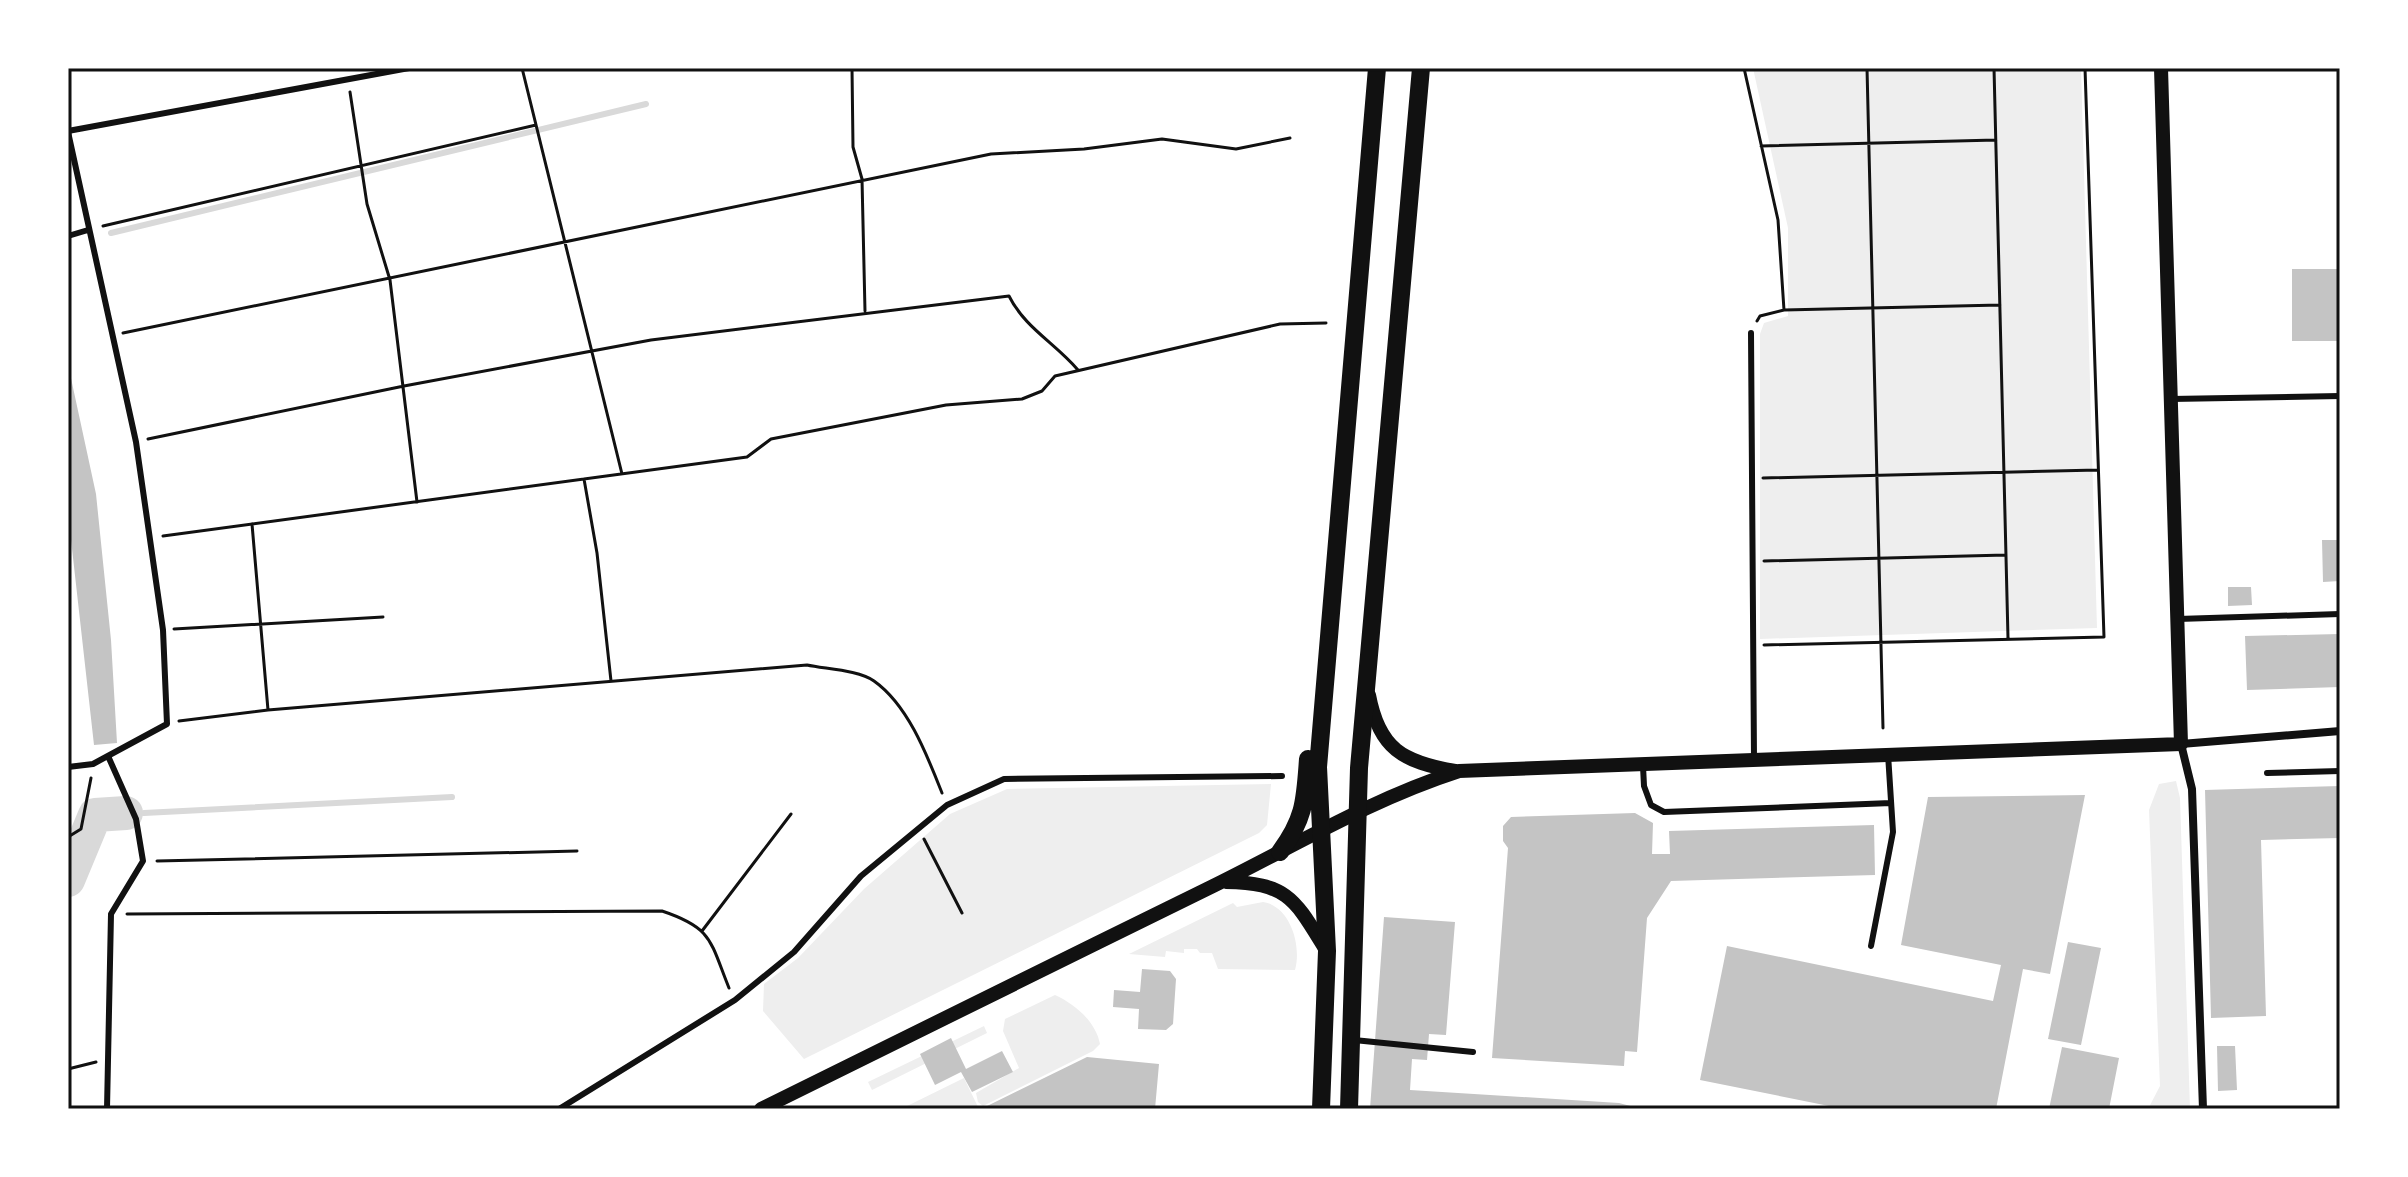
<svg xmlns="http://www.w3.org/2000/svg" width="2408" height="1177" font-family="Manrope,sans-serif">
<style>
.green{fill:#eee}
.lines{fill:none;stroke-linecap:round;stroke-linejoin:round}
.stream{stroke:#d9d9d9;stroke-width:6}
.river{stroke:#d9d9d9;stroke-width:34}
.building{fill:#c4c4c4}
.path{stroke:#111;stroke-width:3}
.service{stroke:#111;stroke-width:6}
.minor{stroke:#111;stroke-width:8}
.tertiary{stroke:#111;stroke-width:14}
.primary{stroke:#111;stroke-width:18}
.neatline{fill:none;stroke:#111;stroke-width:3}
</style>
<rect width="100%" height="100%" fill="#fff"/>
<path class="green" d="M 1753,68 L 2081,68 L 2097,628 L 1760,639 L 1760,334 L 1764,323 L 1788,316 L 1788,228 Z
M 2176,781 L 2180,798 L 2190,1109 L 2148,1109 L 2160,1086 L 2149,810 L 2159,784 Z
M 1271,784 L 1267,825 L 1259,833 L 804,1059 L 763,1011 L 764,984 L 798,958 L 864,889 L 950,814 L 1007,789 Z
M 1263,902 C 1290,906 1302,945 1295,970 L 1218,969 L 1212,953 L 1200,953 L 1197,949 L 1184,949 L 1184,953 L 1166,951 L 1165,957 L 1129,954 L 1233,903 L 1237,907 Z
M 1055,995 C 1075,1004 1096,1022 1100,1044 L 1093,1051 L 983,1106 L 978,1102 L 976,1093 L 1019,1068 L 1003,1031 L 1005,1019 Z
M 984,1026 L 987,1033 L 872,1090 L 868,1082 Z
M 964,1078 L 979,1109 L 901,1109 Z"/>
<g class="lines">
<path class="stream" d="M 111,233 L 646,104
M 144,813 L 452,797"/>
<path class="river" d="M 68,880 L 95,815 L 126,813"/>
</g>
<path class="building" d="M 2292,269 L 2340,269 L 2340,341 L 2292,341 Z
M 69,369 L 96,494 L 111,640 L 117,743 L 94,745 L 68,513 Z
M 2322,540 L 2340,540 L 2340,581 L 2323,582 Z
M 2228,587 L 2251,587 L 2252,605 L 2228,606 Z
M 2340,634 L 2340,687 L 2247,690 L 2245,636 Z
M 2340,786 L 2340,838 L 2261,840 L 2266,1016 L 2211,1018 L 2205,790 Z
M 2085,795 L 2050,974 L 2023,969 L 1996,1109 L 1844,1109 L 1700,1080 L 1727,946 L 1993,1001 L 2001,965 L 1901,945 L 1928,797 Z
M 1635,813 L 1653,823 L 1652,854 L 1670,854 L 1669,831 L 1874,825 L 1875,875 L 1671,881 L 1647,918 L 1637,1052 L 1625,1051 L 1624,1066 L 1492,1058 L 1508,848 L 1503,841 L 1503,826 L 1511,817 Z
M 1384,917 L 1455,922 L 1446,1035 L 1429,1034 L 1427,1060 L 1412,1059 L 1410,1090 L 1619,1103 L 1642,1109 L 1370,1109 Z
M 2068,942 L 2101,948 L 2081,1045 L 2048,1039 Z
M 1142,969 L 1170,971 L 1176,979 L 1173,1024 L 1166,1030 L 1138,1029 L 1139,1009 L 1113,1007 L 1114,990 L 1140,992 Z
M 951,1038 L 966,1069 L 1002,1051 L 1013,1072 L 972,1092 L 961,1072 L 935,1085 L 920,1054 Z
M 2217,1046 L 2235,1046 L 2237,1090 L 2218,1091 Z
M 2062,1047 L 2119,1058 L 2109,1109 L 2049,1109 Z
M 1087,1057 L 1159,1064 L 1155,1109 L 981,1109 Z"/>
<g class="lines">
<path class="path" d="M 522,68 L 622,474
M 852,68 L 853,147 L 862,179 L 865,311
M 1744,68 L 1778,220 L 1784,310 L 1760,316 L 1757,321
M 1867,68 L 1883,728
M 1994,68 L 2008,638
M 350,92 L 367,204 L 390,280 L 417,502
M 1761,146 L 1996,140
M 103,226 L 536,125
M 1784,310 L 2000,305
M 123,333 L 991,154 L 1084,149 L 1162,139 L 1236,149 L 1290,138
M 148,439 L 404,386 L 651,340 L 1009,296 C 1025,328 1055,343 1078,370
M 1763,478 L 2098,470
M 584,479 L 597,553 L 611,681
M 252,524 L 268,710
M 163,536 L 747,457 L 771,439 L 946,405 L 1022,399 L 1042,391 L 1055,376 L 1280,324 L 1326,323
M 1764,561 L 2006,555
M 174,629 L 383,617
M 1764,645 L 2104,637 L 2085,68
M 179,721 L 268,710 L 807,665 C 825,669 859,670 874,681 C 908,705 927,755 942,793
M 68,837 L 81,829 L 91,778
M 924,839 L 962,913
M 157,861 L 577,851
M 127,914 L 662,911 C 713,928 710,941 729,988
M 702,931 L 791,814
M 68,1069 L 96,1062"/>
<path class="service" d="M 68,131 L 409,68
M 68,132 L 136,442 L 163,630 L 167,724 L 93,764 L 68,767
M 68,236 L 88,230
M 1751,333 L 1754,758
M 2171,399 L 2340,396
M 2178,619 L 2340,614
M 1643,766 L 1644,786 L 1651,805 L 1664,812 L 1891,803
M 2267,773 L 2340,771
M 1871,946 L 1893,832 L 1888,754
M 1354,1040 L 1473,1052
M 107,1109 L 111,914 L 143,861 L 136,819 L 108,756
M 559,1109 L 735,1000 L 794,952 L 861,876 L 947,805 L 1004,779 L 1282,776"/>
<path class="minor" d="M 2203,1109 L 2192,789 L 2181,744 L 2340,731"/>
<path class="tertiary" d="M 1369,695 C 1379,749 1403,762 1455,771
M 1226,882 C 1289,883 1295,900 1326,950
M 761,1109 C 909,1036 1058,962 1207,889 C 1291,848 1369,800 1459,771 L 2181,744 L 2161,68"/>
<path class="primary" d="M 1280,852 C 1305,818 1305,800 1308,759
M 1321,1109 L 1327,951 L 1318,767 L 1377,68
M 1349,1109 L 1359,768 L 1421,68"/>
</g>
<rect width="2408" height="1177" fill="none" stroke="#ffffff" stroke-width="140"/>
<rect x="70" y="70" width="2268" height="1037" class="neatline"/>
</svg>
